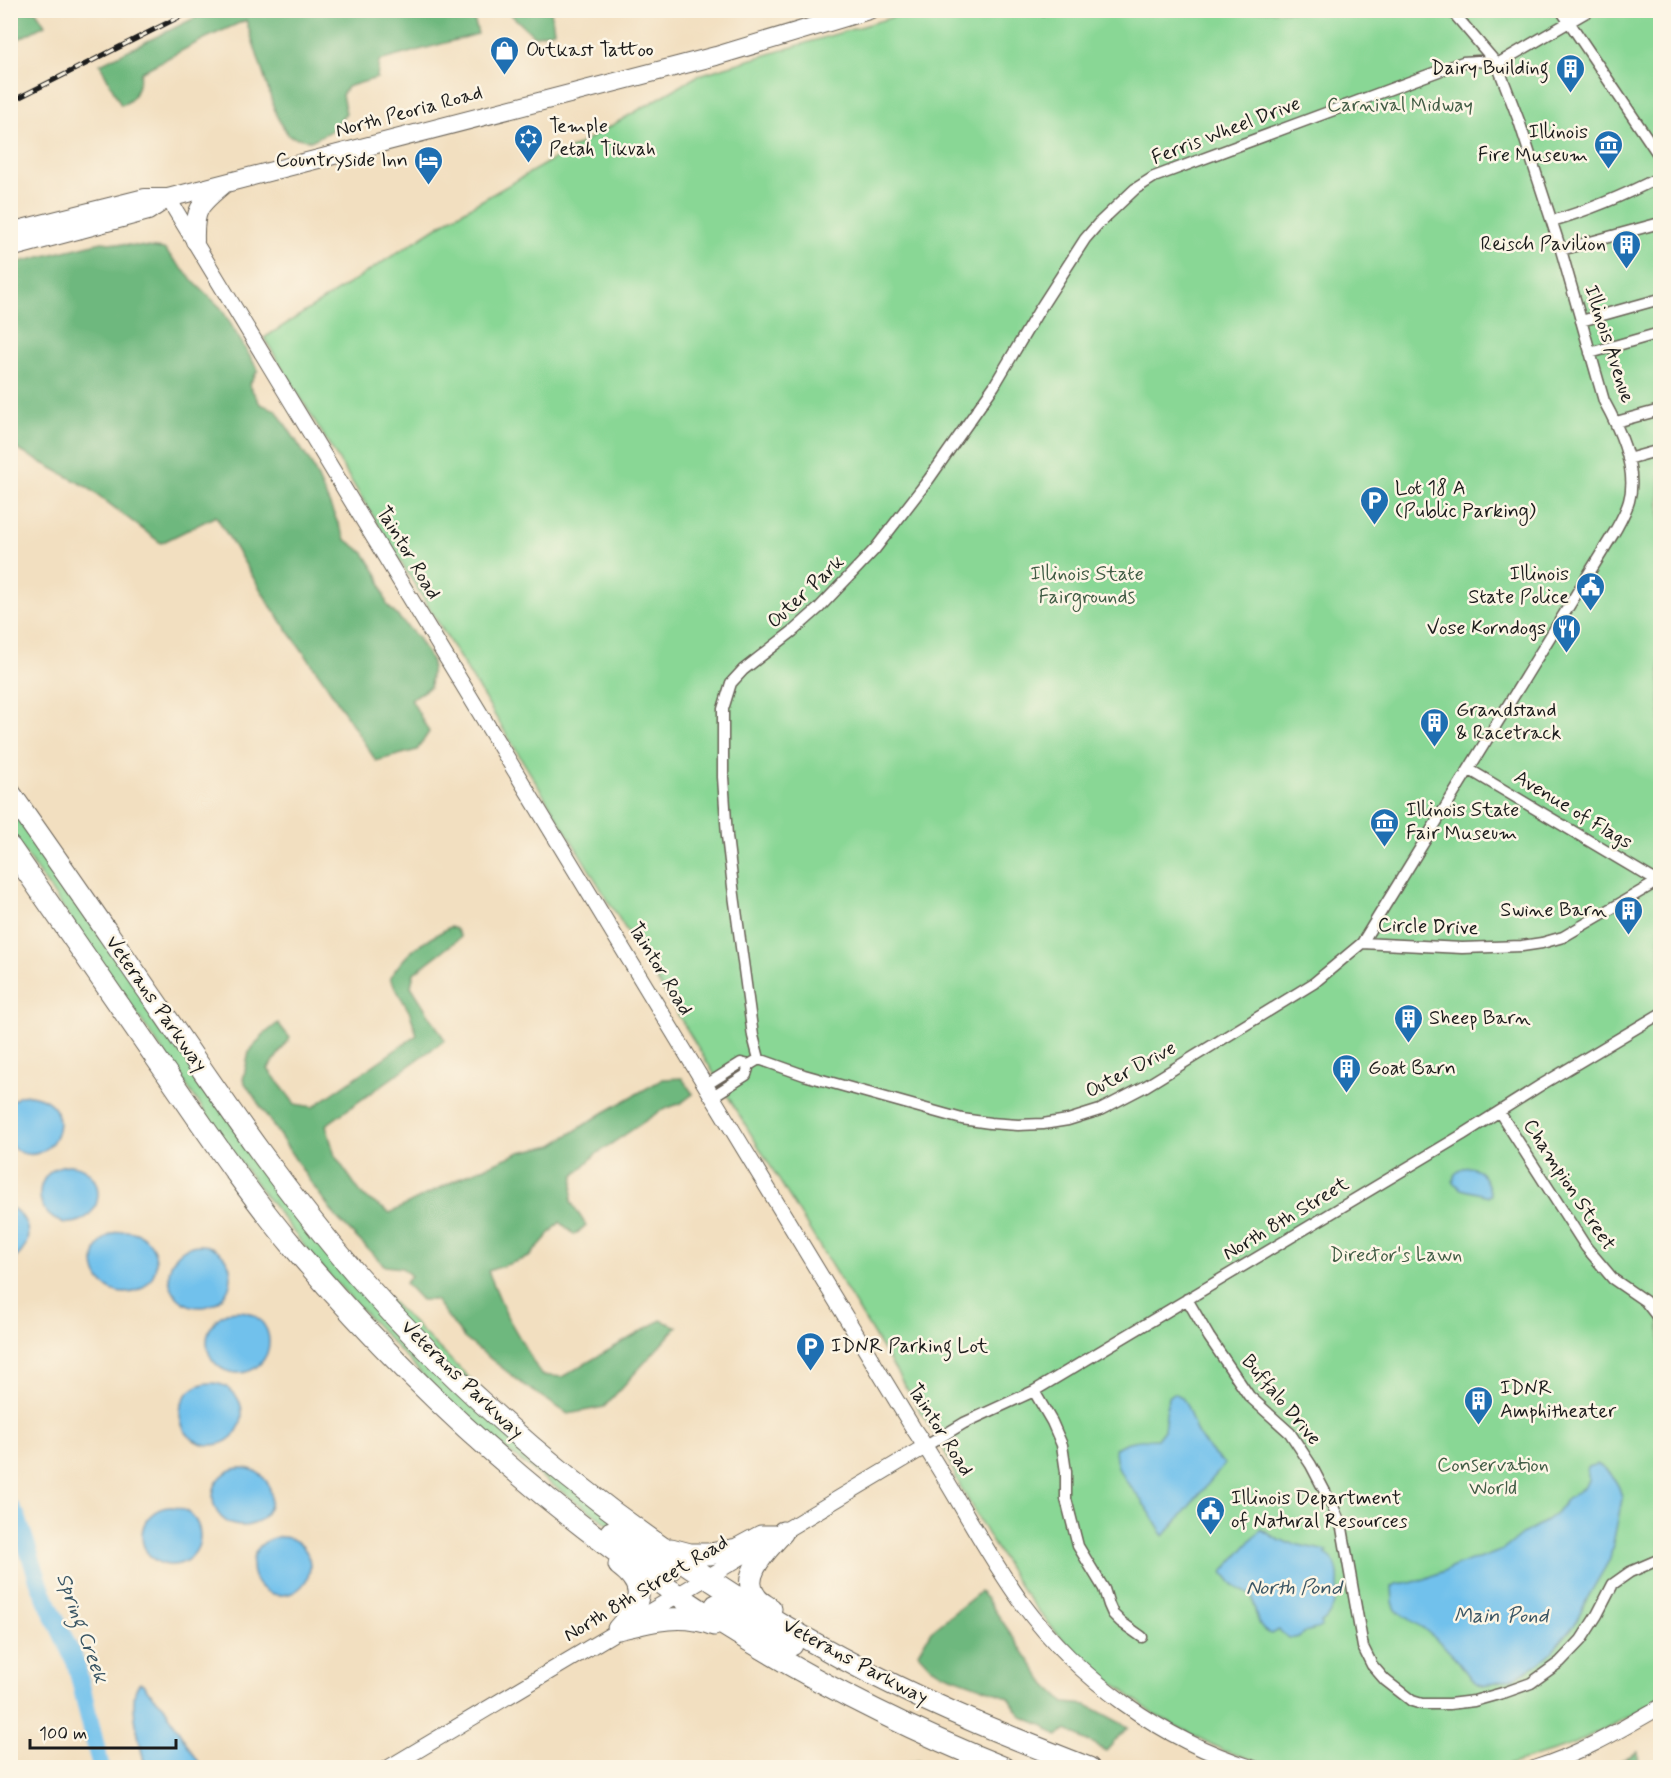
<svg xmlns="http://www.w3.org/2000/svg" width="1671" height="1778" font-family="Mynerve,sans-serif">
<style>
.green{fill:#89d795;stroke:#527a58;stroke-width:1.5}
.forest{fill:#6eb87e;stroke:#456a4d;stroke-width:1.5}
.water{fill:#71c1ec;stroke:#466e84;stroke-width:1.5}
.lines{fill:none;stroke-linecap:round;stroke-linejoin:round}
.river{stroke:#71c1ec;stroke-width:18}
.street-casing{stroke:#676055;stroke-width:13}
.secondary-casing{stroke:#676055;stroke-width:17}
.primary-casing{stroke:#676055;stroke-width:20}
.highway-casing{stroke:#676055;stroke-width:23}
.street{stroke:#fff;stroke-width:10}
.secondary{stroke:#fff;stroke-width:15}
.primary{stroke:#fff;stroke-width:18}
.highway{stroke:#fff;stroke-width:21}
.rail-casing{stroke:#1c1c1c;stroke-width:5}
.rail{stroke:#fcf5e5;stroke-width:3;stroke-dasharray:9;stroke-linecap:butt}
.labels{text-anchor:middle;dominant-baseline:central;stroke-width:5;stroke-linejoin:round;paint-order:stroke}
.poi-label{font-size:20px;fill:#1c1c1c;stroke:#fcf5e5;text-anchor:start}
.park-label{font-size:20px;fill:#425d46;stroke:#fcf5e5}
.street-label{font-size:20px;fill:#1c1c1c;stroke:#fcf5e5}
.water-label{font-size:21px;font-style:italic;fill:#3a5665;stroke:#fcf5e5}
</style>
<rect width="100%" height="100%" fill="#fcf5e5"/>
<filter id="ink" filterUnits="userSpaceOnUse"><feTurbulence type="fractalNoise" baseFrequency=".0167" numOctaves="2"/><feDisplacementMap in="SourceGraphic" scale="12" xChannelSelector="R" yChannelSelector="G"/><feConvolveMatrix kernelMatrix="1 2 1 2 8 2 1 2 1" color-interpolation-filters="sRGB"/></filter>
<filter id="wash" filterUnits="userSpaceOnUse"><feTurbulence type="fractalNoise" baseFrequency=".008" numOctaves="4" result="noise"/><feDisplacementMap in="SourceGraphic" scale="24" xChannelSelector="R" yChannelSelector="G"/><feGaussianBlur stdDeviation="1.35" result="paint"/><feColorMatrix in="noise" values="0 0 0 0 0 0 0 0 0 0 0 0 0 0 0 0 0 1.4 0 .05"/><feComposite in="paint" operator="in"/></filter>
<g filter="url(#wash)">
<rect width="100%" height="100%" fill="#f2dfc0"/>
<path class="green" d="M 913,11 L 1660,11 L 1660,1699 L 1633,1715 L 1569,1746 L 1502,1767 L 1278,1767 L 1224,1751 L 1155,1715 L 1082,1659 L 1053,1629 L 1024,1593 L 989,1537 L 960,1486 L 943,1448 L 264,338 L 453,217 L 699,75 Z
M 10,807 L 277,1189 L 626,1532 L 624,1535 L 548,1482 L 472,1424 L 447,1401 L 315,1260 L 239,1161 L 11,833 Z"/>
<path class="forest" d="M 11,10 L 36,11 L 45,25 L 11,43 Z
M 211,10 L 472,11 L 478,34 L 379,61 L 377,78 L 347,87 L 342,95 L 346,113 L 331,131 L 311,141 L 289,136 L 277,117 L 246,20 L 204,39 L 141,72 C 138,86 136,101 121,105 L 100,64 Z
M 507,11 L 551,11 L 554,31 L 534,36 Z
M 102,242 L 164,249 L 196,284 L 221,308 L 258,370 L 249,385 L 260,404 L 276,410 L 312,465 L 345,539 L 364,553 L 378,575 L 387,605 L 418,638 L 432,662 L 430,687 L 411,699 L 429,732 L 417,750 L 376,761 L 324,681 L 270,605 L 216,516 L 161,543 L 87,487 L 11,446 L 11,264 Z
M 450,927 L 456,929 L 461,937 L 414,973 L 411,986 L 445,1040 L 326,1125 L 335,1156 L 363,1196 L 390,1213 L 462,1177 L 520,1152 L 553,1145 L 603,1113 L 663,1079 L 682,1078 L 693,1094 L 681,1103 L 660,1111 L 595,1155 L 574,1176 L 571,1202 L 586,1225 L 575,1235 L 560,1222 L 529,1257 L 488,1271 L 507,1316 L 541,1375 L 562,1377 L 661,1320 L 677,1327 L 604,1407 L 568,1414 L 524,1385 L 464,1338 L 435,1300 L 421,1300 L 405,1283 L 411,1276 L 402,1268 L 385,1266 L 337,1218 L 309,1180 L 243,1080 L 249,1052 L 263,1035 L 278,1023 L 290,1038 L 268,1069 L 295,1104 L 313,1107 L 417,1035 L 410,1013 L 390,978 C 407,950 422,943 450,927 Z
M 980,1592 L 987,1599 L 1046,1685 L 1065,1703 L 1087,1705 L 1128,1727 L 1106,1751 L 1067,1730 L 1057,1736 L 1044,1726 L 1022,1717 L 1008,1697 L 938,1671 L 931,1667 L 918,1653 L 931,1631 Z
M 1638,1752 L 1639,1767 L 1608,1767 Z
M 917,1761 L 951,1767 L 952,1767 L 893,1767 Z"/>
<path class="water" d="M 30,1095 C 87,1104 48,1179 11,1146 L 11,1102 L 20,1096 Z
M40 1194a29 29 0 1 1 58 0a29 29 0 1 1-58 0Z
M 1473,1167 C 1484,1174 1488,1182 1491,1195 L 1489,1196 L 1461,1189 L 1453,1182 L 1455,1174 L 1463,1168 Z
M 10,1207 C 34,1219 33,1249 11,1261 Z
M94 1262a31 31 0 1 1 62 0a31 31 0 1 1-62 0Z
M169 1276a31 31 0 1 1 62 0a31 31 0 1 1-62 0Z
M207 1342a31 31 0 1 1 62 0a31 31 0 1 1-62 0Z
M180 1414a31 31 0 1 1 62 0a31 31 0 1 1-62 0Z
M 1173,1393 C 1190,1397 1189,1419 1197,1432 C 1204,1444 1213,1456 1225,1464 L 1164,1536 C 1157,1525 1151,1513 1143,1503 C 1129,1482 1116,1477 1115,1449 C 1127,1439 1143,1440 1157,1439 L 1164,1430 L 1168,1397 Z
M 1597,1464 C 1610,1472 1620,1483 1622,1499 L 1610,1559 L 1588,1597 L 1575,1624 L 1551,1653 L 1538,1664 L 1516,1677 L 1484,1685 L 1478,1684 L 1471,1679 L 1459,1662 L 1442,1644 L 1424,1629 L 1396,1610 L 1393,1602 L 1392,1587 L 1396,1584 L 1420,1581 L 1470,1560 L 1479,1559 L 1503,1550 L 1524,1533 L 1544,1522 L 1557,1512 L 1565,1501 L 1585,1486 L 1588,1480 L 1587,1467 Z
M213 1497a29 29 0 1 1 58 0a29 29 0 1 1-58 0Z
M142 1536a29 29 0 1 1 58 0a29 29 0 1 1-58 0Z
M 1261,1529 L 1280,1541 L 1327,1551 L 1325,1554 C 1331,1558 1336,1562 1337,1569 C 1341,1583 1334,1616 1321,1623 L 1322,1626 C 1317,1630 1314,1629 1308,1631 C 1300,1633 1306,1631 1300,1636 C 1290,1642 1285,1635 1279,1630 L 1272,1634 C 1255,1631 1256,1610 1252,1596 L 1234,1586 L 1223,1572 Z
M252 1566a29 29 0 1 1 58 0a29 29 0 1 1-58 0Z
M 140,1683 L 144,1684 L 148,1691 L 164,1706 L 178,1730 L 202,1767 L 145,1767 C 142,1749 125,1695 140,1683 Z"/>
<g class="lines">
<path class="river" d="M 10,1507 L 17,1517 L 41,1588 L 76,1664 L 101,1768"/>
</g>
</g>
<g filter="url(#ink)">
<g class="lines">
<defs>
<path id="street" d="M 1561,10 L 1660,157
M 1043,11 L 1044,10
M 1497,64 L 1590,10
M 1552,221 C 1590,210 1625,195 1660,177
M 1561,250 L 1660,223
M 1581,321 L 1660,299
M 1590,353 L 1660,333
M 1616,422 L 1660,410
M 1628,459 L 1660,450
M 1470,770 L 1658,882
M 1362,943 L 1462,948 L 1522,946 L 1542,943 L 1563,937 L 1660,880
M 759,1059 L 753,1036 L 734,895 L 727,836 L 723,777 L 723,709 L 731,683 L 743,670 L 793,631 L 819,608 L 875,549 L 929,479 L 994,386 L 1038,312 L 1085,239 L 1098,224 L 1135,189 L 1154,177 L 1463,62 L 1478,61 L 1497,64
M 706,1085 L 741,1063 L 749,1065
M 713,1096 L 746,1075 L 749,1065 L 759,1059 L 804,1075 L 962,1119 L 990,1123 L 1018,1125 L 1043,1124 L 1068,1120 L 1100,1110 L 1146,1086 L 1314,983 L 1362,943 L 1615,531 C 1620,522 1626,512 1629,501 C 1638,470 1619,428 1604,401 L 1561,250 L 1519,121 L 1497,64 L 1451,10
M 1500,1113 L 1586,1247 L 1613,1279 L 1645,1301 L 1656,1315 L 1660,1326
M 1187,1299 L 1209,1337 L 1249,1396 L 1290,1433 L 1311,1465 L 1334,1509 L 1342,1528 L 1363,1647 L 1372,1665 L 1385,1680 L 1412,1701 L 1422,1704 L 1449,1704 L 1474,1701 L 1506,1692 L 1531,1683 L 1560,1662 L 1581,1640 L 1597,1615 L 1613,1584 L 1630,1572 L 1660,1559
M 1034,1391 L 1052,1422 L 1062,1445 L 1066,1472 L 1066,1499 L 1078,1546 L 1104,1589 L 1109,1605 L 1113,1614 L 1121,1622 L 1142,1637
M 926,1446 L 964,1423 L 1034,1391 L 1462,1135 L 1541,1085 L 1660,1014"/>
<path id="secondary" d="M 168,198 L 913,1428 C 952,1485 982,1548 1022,1603 C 1078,1679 1162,1740 1253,1768
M 774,1537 L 926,1446
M 388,1768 L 753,1550
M 1535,1768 C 1580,1754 1620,1730 1660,1707"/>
<path id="primary" d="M 10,232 L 145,198 L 168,198 L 716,56 L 869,10
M 195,241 C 194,209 199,205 223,185
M 10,248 L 148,211 L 168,198"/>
<path id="highway" d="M 10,793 C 59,862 107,932 155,1001 C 220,1096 284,1191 359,1277 C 503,1440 677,1573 870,1673 C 940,1709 1015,1739 1089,1768
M 10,847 C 66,927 121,1007 176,1087 C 214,1142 252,1198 295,1249 C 489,1479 725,1656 1005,1768
M 611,1532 L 670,1570
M 671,1549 L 690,1554 L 710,1554 L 737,1549 L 761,1536 L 776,1536
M 716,1605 L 792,1645
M 771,1609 C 766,1605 760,1603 756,1597 C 738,1575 770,1548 783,1532
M 618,1629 C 639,1605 650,1588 619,1565
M 618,1629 C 650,1621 682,1612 714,1625"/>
</defs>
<use href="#street" class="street-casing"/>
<use href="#secondary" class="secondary-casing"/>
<use href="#primary" class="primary-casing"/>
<use href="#highway" class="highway-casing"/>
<use href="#street" class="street"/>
<use href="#secondary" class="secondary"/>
<use href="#primary" class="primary"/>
<use href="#highway" class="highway"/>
<defs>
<path id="rail" d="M 10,102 L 193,10"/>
</defs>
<use href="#rail" class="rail-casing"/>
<use href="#rail" class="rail"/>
</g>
</g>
<defs>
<symbol id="shop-pin" viewBox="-11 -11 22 30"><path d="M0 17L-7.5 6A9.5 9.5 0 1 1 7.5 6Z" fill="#1f6fb2" stroke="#fcf5e5"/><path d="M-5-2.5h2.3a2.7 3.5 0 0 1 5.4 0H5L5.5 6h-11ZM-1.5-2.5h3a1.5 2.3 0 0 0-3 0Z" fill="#fff"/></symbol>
<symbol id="building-pin" viewBox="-11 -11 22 30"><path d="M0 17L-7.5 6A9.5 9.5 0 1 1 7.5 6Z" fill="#1f6fb2" stroke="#fcf5e5"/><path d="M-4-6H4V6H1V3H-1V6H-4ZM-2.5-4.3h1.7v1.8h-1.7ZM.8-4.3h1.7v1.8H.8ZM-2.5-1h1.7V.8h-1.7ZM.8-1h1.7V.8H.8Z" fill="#fff"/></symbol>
<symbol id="synagogue-pin" viewBox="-11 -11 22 30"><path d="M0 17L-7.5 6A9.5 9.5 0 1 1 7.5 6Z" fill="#1f6fb2" stroke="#fcf5e5"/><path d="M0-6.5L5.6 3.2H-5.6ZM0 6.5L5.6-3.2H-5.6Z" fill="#fff"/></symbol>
<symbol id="museum-pin" viewBox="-11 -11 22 30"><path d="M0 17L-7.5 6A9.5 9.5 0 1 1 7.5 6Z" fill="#1f6fb2" stroke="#fcf5e5"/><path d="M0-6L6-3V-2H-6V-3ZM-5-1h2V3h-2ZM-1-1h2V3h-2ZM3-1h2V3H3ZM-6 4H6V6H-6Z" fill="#fff"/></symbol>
<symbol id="hotel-pin" viewBox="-11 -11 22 30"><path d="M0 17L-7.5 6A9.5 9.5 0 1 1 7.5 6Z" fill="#1f6fb2" stroke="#fcf5e5"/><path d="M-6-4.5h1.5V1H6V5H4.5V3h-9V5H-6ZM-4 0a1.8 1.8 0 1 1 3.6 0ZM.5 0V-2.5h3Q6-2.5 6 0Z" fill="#fff"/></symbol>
<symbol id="parking-pin" viewBox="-11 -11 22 30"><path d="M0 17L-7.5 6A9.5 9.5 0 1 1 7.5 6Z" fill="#1f6fb2" stroke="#fcf5e5"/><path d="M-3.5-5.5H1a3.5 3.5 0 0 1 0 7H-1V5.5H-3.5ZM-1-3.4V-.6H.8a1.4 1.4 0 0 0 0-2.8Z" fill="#fff"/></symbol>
<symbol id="civic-pin" viewBox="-11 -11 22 30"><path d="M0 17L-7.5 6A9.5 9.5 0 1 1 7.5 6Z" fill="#1f6fb2" stroke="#fcf5e5"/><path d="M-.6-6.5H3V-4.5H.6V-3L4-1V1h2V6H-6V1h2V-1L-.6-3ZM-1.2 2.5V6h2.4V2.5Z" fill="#fff"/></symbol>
<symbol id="restaurant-pin" viewBox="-11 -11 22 30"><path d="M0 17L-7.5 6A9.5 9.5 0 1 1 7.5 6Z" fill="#1f6fb2" stroke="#fcf5e5"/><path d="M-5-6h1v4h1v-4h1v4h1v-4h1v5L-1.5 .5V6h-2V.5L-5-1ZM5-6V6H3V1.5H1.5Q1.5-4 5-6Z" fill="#fff"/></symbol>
</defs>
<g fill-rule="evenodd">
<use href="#shop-pin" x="488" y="34" width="33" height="45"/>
<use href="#building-pin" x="1554" y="52" width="33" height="45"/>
<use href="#synagogue-pin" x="512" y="122" width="33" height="45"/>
<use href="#museum-pin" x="1592" y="128" width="33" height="45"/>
<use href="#hotel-pin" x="412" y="144" width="33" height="45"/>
<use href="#building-pin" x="1610" y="228" width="33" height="45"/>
<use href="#parking-pin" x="1358" y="484" width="33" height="45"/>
<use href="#civic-pin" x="1574" y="570" width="33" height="45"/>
<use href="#restaurant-pin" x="1550" y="612" width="33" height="45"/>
<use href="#building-pin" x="1418" y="706" width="33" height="45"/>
<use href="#museum-pin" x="1368" y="806" width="33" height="45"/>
<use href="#building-pin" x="1612" y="894" width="33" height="45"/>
<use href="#building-pin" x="1392" y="1002" width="33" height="45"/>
<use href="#building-pin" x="1330" y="1052" width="33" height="45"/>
<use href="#parking-pin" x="794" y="1330" width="33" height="45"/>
<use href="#building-pin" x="1462" y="1384" width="33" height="45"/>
<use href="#civic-pin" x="1194" y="1494" width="33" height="45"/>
</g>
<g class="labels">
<g class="poi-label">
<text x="526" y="50">Outkast Tattoo</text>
<text x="1549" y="68" text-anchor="end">Dairy Building</text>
<text x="549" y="126">Temple<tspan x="549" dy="23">Petah Tikvah</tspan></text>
<text x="1588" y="132" text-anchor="end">Illinois<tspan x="1588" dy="23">Fire Museum</tspan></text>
<text x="408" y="160" text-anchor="end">Countryside Inn</text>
<text x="1606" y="244" text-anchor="end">Reisch Pavilion</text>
<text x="1395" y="488">Lot 18 A<tspan x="1395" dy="23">(Public Parking)</tspan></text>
<text x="1569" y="574" text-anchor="end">Illinois<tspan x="1569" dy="23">State Police</tspan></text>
<text x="1546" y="628" text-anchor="end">Vose Korndogs</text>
<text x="1456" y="710">Grandstand<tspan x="1456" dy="23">&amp; Racetrack</tspan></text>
<text x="1406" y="810">Illinois State<tspan x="1406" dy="23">Fair Museum</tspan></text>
<text x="1607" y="910" text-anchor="end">Swine Barn</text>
<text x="1429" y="1018">Sheep Barn</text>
<text x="1368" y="1068">Goat Barn</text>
<text x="831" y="1346">IDNR Parking Lot</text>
<text x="1500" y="1388">IDNR<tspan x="1500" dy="23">Amphitheater</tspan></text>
<text x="1231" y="1498">Illinois Department<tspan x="1231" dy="23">of Natural Resources</tspan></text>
</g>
<g class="park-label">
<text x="1400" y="105">Carnival Midway</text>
<text x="1087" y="574">Illinois State<tspan x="1087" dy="23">Fairgrounds</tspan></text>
<text x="1396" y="1255">Director's Lawn</text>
<text x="1493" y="1465">Conservation<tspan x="1493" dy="23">World</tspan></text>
</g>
<g class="street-label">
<text transform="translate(409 112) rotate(-15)">North Peoria Road</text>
<text transform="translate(1226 131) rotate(-21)">Ferris Wheel Drive</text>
<text transform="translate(1609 344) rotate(72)">Illinois Avenue</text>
<text transform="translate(408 553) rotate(59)">Taintor Road</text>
<text transform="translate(806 592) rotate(-43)">Outer Park</text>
<text transform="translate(1573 810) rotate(31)">Avenue of Flags</text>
<text transform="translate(1428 927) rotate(2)">Circle Drive</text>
<text transform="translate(660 969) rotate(59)">Taintor Road</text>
<text transform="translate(156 1004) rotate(55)">Veterans Parkway</text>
<text transform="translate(1131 1070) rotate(-28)">Outer Drive</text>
<text transform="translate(1569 1185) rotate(57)">Champion Street</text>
<text transform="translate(1286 1219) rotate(-31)">North 8th Street</text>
<text transform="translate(462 1380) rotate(44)">Veterans Parkway</text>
<text transform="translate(1281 1400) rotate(50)">Buffalo Drive</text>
<text transform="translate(940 1430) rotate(58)">Taintor Road</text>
<text transform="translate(646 1589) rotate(-31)">North 8th Street Road</text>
<text transform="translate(855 1662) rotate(28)">Veterans Parkway</text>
</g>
<g class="water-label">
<text x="1294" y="1588">North Pond</text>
<text x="1501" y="1616">Main Pond</text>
<text transform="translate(82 1628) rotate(70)">Spring Creek</text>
</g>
</g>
<rect width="1671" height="1778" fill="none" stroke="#fcf5e5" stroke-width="36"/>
<path d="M30 1739v9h146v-9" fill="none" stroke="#1c1c1c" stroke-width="3"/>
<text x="39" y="1739" font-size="18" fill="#1c1c1c" stroke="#fcf5e5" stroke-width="4.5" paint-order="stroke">100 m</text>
</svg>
